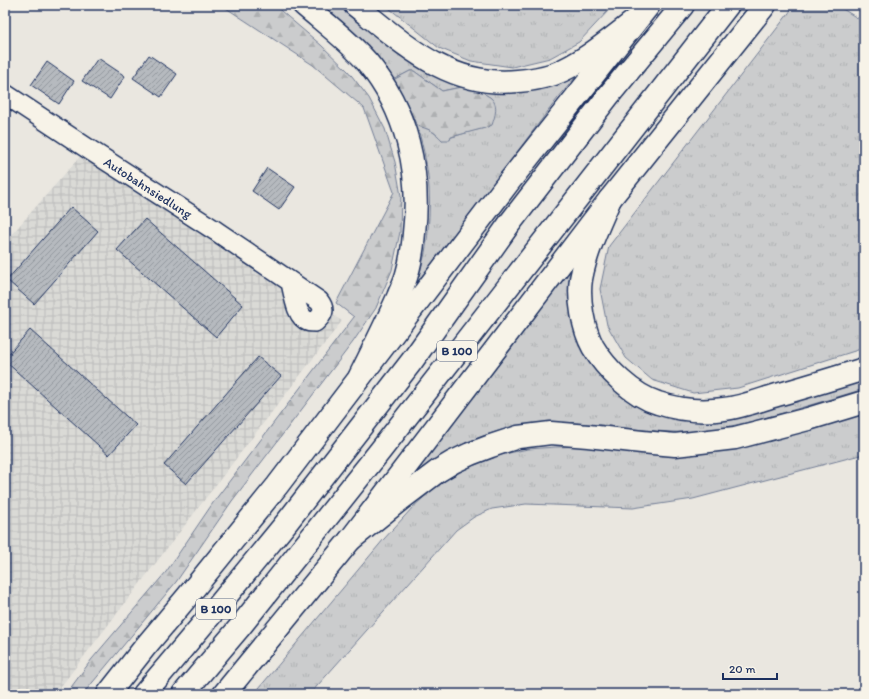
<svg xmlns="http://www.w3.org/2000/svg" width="869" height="699" font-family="Itim,sans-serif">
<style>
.industrial{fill:url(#industrial-grid)}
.grass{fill:url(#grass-tufts);stroke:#737e96}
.forest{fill:url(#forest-firs);stroke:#737e96}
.building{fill:url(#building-hatch);stroke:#1b2f5e}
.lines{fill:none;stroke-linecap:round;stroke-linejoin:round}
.minor-casing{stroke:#1b2f5e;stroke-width:22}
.trunk-casing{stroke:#1b2f5e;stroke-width:25}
.motorway-casing{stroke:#1b2f5e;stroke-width:25}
.minor{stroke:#f7f3e8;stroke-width:19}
.trunk{stroke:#f7f3e8;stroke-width:22}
.motorway{stroke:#f7f3e8;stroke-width:22}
.labels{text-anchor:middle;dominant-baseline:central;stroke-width:3;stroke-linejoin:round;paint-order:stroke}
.shield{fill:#f7f3e8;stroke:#5d6a87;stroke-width:1}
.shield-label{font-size:12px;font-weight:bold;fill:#1b2f5e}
.street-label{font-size:13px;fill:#1b2f5e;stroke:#f7f3e8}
</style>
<defs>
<pattern id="industrial-grid" width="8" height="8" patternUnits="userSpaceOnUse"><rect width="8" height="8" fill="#dadad6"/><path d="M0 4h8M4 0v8" fill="none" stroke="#babbba"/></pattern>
<pattern id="grass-tufts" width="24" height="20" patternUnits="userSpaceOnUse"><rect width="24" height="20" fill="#cbcccd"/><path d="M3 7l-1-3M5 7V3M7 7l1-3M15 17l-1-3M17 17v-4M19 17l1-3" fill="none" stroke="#aeb0b2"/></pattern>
<pattern id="forest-firs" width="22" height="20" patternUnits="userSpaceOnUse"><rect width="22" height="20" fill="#cbcccd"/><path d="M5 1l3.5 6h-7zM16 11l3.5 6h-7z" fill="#aeb0b2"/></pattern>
<pattern id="building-hatch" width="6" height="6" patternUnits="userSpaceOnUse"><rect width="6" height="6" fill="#b6babf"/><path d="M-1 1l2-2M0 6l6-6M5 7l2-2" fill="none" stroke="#93989e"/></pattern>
</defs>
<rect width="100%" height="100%" fill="#eae7e0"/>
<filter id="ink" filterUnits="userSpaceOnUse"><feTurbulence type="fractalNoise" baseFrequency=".025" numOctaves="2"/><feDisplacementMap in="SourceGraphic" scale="8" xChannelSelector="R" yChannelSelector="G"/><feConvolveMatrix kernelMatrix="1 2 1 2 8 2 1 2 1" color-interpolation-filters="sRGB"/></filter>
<g filter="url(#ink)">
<path class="industrial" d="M 84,152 L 342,321 L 55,694 L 5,694 L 5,242 Z"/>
<path class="grass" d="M 323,5 L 348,5 L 466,86 L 442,91 L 414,71 L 410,71 L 393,80 L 367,46 L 349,28 Z
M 385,5 L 607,5 L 608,11 L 579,42 L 550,58 L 512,67 L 471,61 L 439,48 Z
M 795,5 L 836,5 L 864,22 L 864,348 L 738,388 L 693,393 L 652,380 L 626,358 L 607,325 L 600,289 L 609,246 Z
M 580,72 L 558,98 L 421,278 L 419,275 C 424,260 427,245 428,230 C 432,193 428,161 417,126 C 428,128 435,132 442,140 L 472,131 L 485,128 L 491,98 L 483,93 L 482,89 Z
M 576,257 L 575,313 L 659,410 L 864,375 L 864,389 C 827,400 791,411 754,421 C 734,425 714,431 694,432 C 647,434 600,422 553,422 C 525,422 493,431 468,442 C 452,449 438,458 423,468 L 420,465 L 511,349 Z
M 864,410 L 864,454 L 693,499 L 633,508 L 526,504 L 492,509 L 474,517 L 456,530 L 310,694 L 254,694 L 384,539 L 413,507 L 432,490 L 452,476 L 479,463 L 504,454 L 528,449 L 556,447 L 586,446 Z"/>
<path class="forest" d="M 223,5 L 274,5 L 321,45 L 348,71 L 369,98 L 385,129 L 395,162 L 401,196 L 400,232 L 392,270 L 376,308 L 353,342 L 232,501 L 176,582 L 83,694 L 66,694 L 92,659 L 166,572 L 215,500 L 354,317 L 336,303 L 394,192 L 364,108 L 313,65 L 226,8 Z
M 410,71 L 414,71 L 442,91 L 466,86 L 482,89 C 484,95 487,95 491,98 C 499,105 495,116 492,125 L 485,128 L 451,137 L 450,140 L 442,140 C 435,132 428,128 417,126 L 406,102 L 393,80 Z"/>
<path class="building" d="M 149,55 L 177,74 L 161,97 L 133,78 Z
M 98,58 L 125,76 L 110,99 L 82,81 Z
M 47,62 L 74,81 L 59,104 L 31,85 Z
M 267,168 L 295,187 L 279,210 L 252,191 Z
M 71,207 L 98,231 L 34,304 L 7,280 Z
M 145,219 L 243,305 L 216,337 L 117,250 Z
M 30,330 L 136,425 L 109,455 L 5,361 L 5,358 Z
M 258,357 L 281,376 L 186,484 L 164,465 Z"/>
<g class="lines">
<defs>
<g id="minor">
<path id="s1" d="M 5,94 L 90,150 L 216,231 L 319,301 C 326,310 323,315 315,322 C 314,322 308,322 308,321 C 296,317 294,294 291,283"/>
</g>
<path id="trunk" d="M 108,694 L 145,647 L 187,597 L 277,486 L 508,183 L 649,5
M 144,694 L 214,611 L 287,522 L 412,361 L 510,223 L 609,95 L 683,5
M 183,694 L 239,628 L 380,451 L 728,5
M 224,694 L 350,540 L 610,199 L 765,5"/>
<path id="motorway" d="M 304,5 C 326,24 348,40 367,62 C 407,110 421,172 414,233 C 413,246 411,261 407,274 C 405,282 401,289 398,297 C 386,324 373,350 360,376
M 355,5 C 405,45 449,88 518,81 C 530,80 542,78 554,74 C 583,63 612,38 637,19
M 610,199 C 599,225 586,251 581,279 C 578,298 583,329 593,347 C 606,369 632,395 658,403 C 679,410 702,412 724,409 C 742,407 760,400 777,395 C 806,387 835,378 864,369
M 350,540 L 401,499 L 438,471 L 453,462 L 470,454 L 491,446 L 518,437 L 551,433 L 588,436 L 642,442 L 675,445 L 735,438 L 808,419 L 864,402"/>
</defs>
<use href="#minor" class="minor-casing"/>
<use href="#trunk" class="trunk-casing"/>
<use href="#motorway" class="motorway-casing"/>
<use href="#minor" class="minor"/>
<use href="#trunk" class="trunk"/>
<use href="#motorway" class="motorway"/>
</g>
</g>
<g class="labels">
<g class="shield">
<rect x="437" y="341" width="40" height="20" rx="3"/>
<rect x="196" y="599" width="40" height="20" rx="3"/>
</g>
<g class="shield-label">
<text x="457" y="351">B 100</text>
<text x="216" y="609">B 100</text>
</g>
<g class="street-label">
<text stroke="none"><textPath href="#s1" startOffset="171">Autobahnsiedlung</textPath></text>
</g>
</g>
<rect width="869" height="699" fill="none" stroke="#f7f3e8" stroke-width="20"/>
<rect x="10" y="10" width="849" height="679" fill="none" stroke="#1b2f5e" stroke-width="1.5" filter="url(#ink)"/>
<path d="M723 673v6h54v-6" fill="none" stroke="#1b2f5e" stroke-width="2"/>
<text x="729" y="673" font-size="12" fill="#1b2f5e" stroke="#f7f3e8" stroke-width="3" paint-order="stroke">20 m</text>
</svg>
